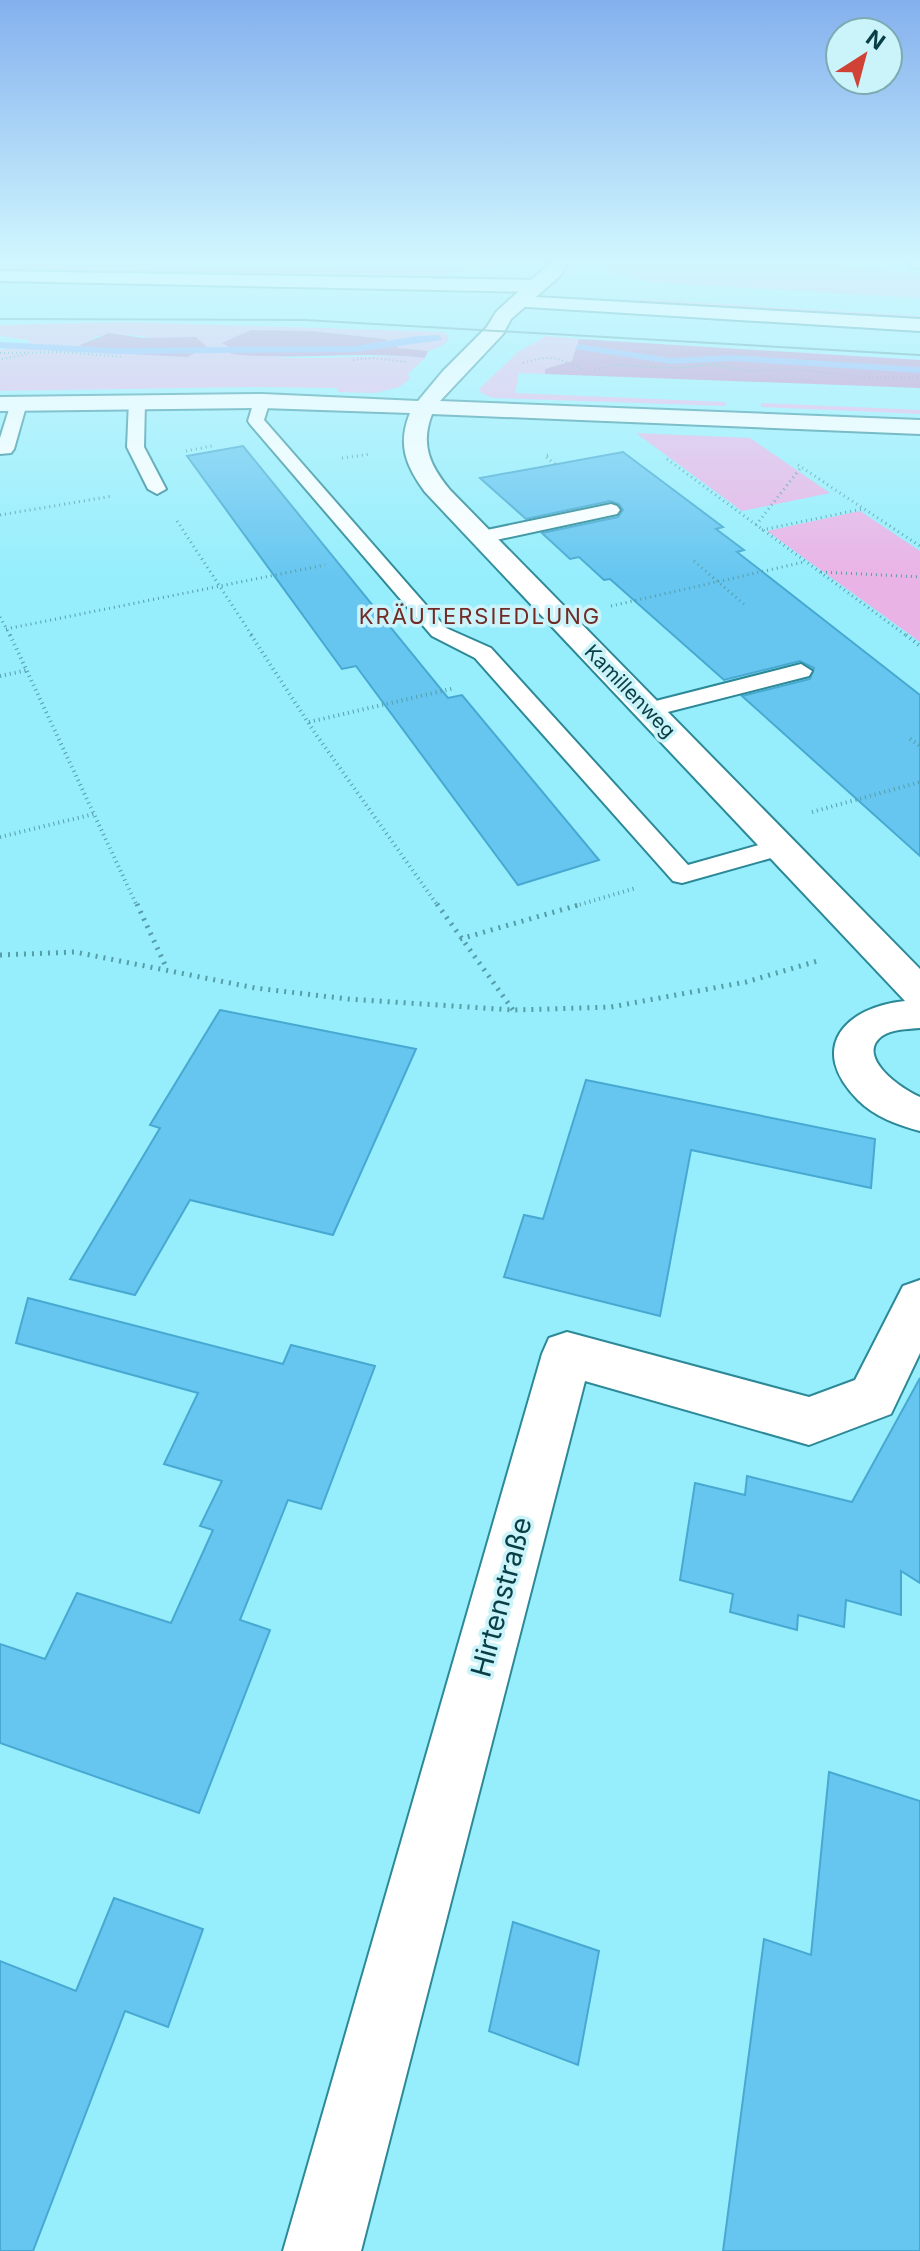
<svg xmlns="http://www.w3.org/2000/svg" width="920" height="2251" font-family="Inter,sans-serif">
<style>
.green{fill:#eab3e6;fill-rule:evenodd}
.forest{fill:#c784c3}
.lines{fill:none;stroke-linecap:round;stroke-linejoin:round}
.stream{fill:#8faaf8;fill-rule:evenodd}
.building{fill:#66c6f0;stroke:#47a9d2;stroke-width:2}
.service-casing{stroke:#2d8997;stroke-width:4}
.minor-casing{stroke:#2d8997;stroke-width:4}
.primary-casing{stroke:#2d8997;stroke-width:4}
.trunk-casing{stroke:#2d8997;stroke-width:4}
.path-far3{stroke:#559ea8;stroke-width:2;stroke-dasharray:1 3;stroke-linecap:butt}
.path-far2{stroke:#559ea8;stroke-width:3;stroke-dasharray:1 4;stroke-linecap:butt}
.path-far1{stroke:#559ea8;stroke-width:4;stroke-dasharray:1 4;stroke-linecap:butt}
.path{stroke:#559ea8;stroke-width:5;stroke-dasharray:2 6;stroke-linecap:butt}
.service{fill:#fff;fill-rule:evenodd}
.minor{fill:#fff;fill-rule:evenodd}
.primary{fill:#fff;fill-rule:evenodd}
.trunk{fill:#fff;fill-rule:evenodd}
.tram{stroke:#488e98;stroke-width:2}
.labels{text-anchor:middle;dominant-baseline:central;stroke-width:7;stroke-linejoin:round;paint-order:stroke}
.far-street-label{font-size:20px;fill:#083f46;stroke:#caf3fa}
.far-neighbourhood-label{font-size:22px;letter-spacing:2px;fill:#712b24;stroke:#caf3fa}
.near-street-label{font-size:28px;fill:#083f46;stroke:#caf3fa}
</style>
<rect width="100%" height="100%" fill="#96eefc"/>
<path class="green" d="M 0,263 L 480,268 L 481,263 L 514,263 L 426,277 L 0,271 Z
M 599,263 L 824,263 L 920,274 L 920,298 L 649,282 L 611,272 Z
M 638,299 L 920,316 L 920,319 L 638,303 Z
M 125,322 L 445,332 L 449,339 L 442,346 L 428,351 L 399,348 L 385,339 L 311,331 L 251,330 L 223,343 C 268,370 369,351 425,358 L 408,374 L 410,379 L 399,387 L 375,393 L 337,392 L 338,388 L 251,387 L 0,391 L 0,350 L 30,344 L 28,340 L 0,336 L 0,325 ZM 133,335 L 206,347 L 187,357 L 86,352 L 80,346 L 97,336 Z
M 546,336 L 579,339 L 572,361 L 545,369 L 545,374 L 519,373 L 515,393 L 726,402 L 725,406 L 493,398 L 481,393 L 479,389 L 518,352 Z
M 761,403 L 920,410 L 920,414 L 761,407 Z
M 636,433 L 750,438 L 830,493 L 742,511 Z
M 860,511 L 920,551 L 920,642 L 767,531 Z"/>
<path class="forest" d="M 251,330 L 311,331 L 385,339 L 399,348 L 428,351 L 425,358 C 361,350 296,361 231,354 L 231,348 L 222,343 Z
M 109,333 L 143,338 L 196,337 L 207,347 L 187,357 L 85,352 L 80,345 Z
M 579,339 L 920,360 L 920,388 L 545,374 L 545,369 L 572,361 Z"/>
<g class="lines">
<path class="stream" d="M 439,335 L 442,340 L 355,352 L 114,354 L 0,348 L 0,342 L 114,348 L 355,346 L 417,336 Z
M 578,344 L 671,358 L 732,355 L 920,367 L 920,373 L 732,361 L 671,364 L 575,349 Z"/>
</g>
<path class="building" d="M 243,446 L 448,698 L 462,695 L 599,860 L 518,885 L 356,666 L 342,669 L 187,456 Z
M 623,452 L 723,527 L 716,529 L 744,550 L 737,552 L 920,695 L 920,856 L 742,696 L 810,679 L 814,668 L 800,661 L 724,680 L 610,579 L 604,580 L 579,557 L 570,559 L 542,533 L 618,517 L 623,510 L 619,504 L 610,501 L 526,519 L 480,478 Z
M 220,1010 L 416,1049 L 333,1235 L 190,1200 L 135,1295 L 70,1279 L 160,1128 L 150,1125 Z
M 586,1080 L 875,1139 L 871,1188 L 691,1150 L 660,1316 L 504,1277 L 524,1215 L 543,1219 Z
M 28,1298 L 283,1364 L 291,1345 L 375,1366 L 321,1509 L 288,1500 L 240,1620 L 270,1630 L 199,1813 L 0,1743 L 0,1644 L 45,1659 L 77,1593 L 171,1623 L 213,1530 L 200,1526 L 222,1481 L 164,1464 L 198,1393 L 16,1343 Z
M 920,1378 L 920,1583 L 901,1571 L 901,1615 L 846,1600 L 844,1627 L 798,1615 L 797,1630 L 730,1612 L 733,1594 L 680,1580 L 695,1483 L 745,1495 L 747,1476 L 852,1502 Z
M 829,1772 L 920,1801 L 920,2251 L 723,2251 L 764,1939 L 811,1955 Z
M 114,1898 L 203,1929 L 168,2027 L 125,2011 L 33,2251 L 0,2251 L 0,1961 L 76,1991 Z
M 513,1922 L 599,1951 L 578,2065 L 489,2031 Z"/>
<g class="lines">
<defs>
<path id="service" d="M 137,396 L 145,401 L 144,447 L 166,489 L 157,494 L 148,489 L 127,447 L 129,401 Z
M 262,396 L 270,401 L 264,420 L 446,628 L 491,648 L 688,865 L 780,839 L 789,841 L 793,847 L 789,853 L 682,883 L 673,881 L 475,658 L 432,636 L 250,424 L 248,421 L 254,401 Z
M 19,398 L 27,403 L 14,449 L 11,453 L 0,454 L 0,438 L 11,403 Z
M 611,504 L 617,506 L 620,510 L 617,514 L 482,543 L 473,537 L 482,531 Z
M 801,664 L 812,671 L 809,676 L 648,717 L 640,715 L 637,710 L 640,705 Z"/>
<path id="minor" d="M 550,263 L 568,263 L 561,275 L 511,319 L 503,334 L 440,401 L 920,420 L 920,434 L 432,414 C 420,445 430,466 450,490 L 920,969 L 920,1028 C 908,1029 892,1029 882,1036 C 854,1057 903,1090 920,1097 L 920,1131 C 898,1125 875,1117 858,1100 C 807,1049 844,1007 905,1001 L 425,492 C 406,466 397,445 410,413 L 262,408 L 0,411 L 0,397 L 262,394 L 418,401 L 443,371 L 487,327 L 496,312 Z
M 910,263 L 920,263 L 920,268 L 913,267 Z
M 920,1280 L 920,1353 L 891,1414 L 809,1445 L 585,1381 L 361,2251 L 283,2251 L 542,1354 L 549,1338 L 567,1332 L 809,1397 L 855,1380 L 903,1286 Z"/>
<path id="primary" d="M 518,296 L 920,319 L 920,331 L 511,306 L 509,302 Z"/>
<path id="trunk" d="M 0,271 L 536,280 L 545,286 L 536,292 L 0,281 Z"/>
</defs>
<use href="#service" class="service-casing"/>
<use href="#minor" class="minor-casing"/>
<use href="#primary" class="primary-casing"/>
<use href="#trunk" class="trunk-casing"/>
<path class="path-far3" d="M 0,353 L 60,352 L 123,357
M 2,359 L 28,354
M 353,360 L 372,358 L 406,362
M 523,363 C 551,355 555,356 581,369
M 595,370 L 615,365 L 678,368 L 714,364 L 746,371 L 793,369 L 866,377 L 920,377"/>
<path class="path-far2" d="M 186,451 L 212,446
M 548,455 L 545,456 L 556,465
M 342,458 L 371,454
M 667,459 L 908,637
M 798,465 L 920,546
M 0,515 L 113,496
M 177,521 L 253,637
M 756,525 L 802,466
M 762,530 L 862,509
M 694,561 L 746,606
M 821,572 L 920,577
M 611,606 L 804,562
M 0,617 L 11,637
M 6,629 L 325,565"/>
<path class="path-far1" d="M 10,635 L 137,906
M 251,635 L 315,733 L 438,906
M 906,635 L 920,646
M 0,676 L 28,670
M 309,722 L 455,688
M 910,739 L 920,746
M 812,812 L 920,782
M 0,837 L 94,814
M 575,906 L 636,888"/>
<path class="path" d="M 137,904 L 166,967
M 437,904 L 513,1010
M 460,939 L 582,904
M 0,955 L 75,952 L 255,988 L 348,999 L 513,1010 L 611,1007 L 746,982 L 821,960"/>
<use href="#service" class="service"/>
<use href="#minor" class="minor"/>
<use href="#primary" class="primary"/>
<use href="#trunk" class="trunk"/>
<path class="tram" d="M 0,319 L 305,320 L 920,355"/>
</g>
<linearGradient id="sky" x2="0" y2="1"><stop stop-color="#84b0ee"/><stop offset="0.45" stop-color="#d0f7fe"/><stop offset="1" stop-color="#d0f7fe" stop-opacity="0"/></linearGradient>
<rect width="920" height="579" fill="url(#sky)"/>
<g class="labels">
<g class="far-street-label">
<text transform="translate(630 691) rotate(46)">Kamillenweg</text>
</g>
<g class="far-neighbourhood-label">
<text x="480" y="616">KRÄUTERSIEDLUNG</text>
</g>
<g class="near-street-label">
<text transform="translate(501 1597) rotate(-75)">Hirtenstraße</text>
</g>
</g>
<g transform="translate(864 56) rotate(36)"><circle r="38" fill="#caf3fa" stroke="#7cabb2" stroke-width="2"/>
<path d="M0-6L14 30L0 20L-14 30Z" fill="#d04236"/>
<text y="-12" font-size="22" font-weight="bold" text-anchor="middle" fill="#083f46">N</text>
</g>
</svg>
